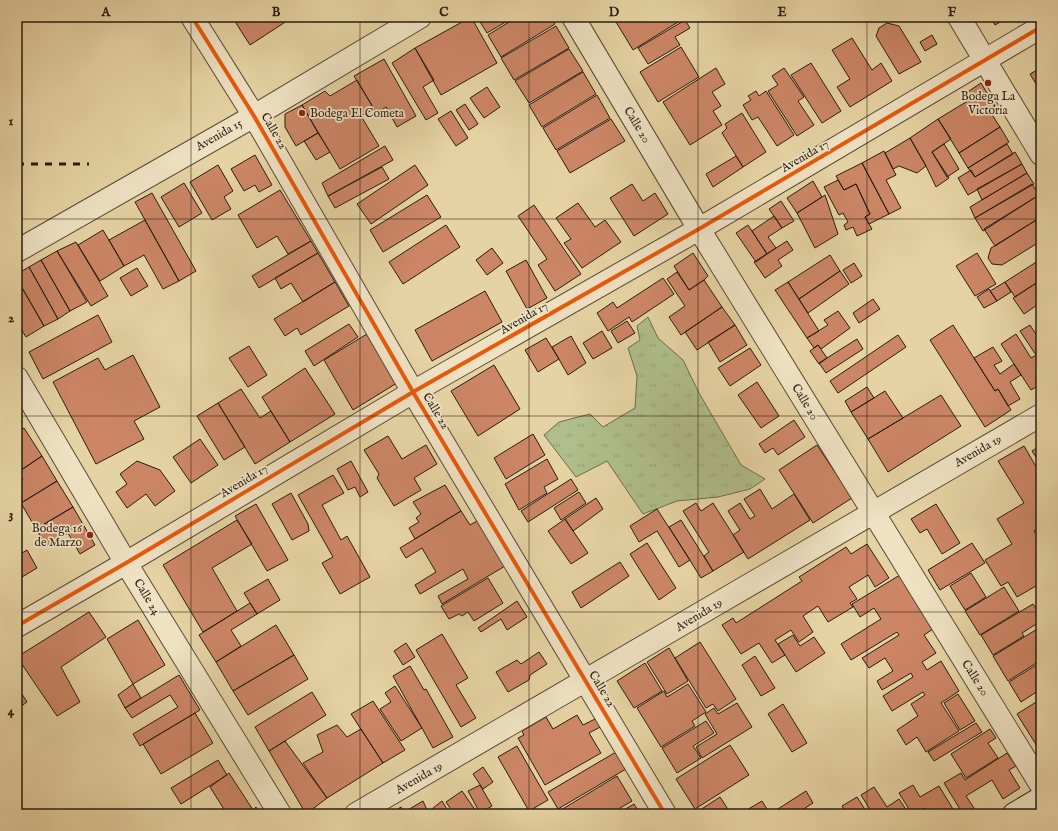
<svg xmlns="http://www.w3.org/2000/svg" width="1058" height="831" font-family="'IM FELL English',serif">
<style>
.grass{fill:url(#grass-tufts);stroke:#6b6d4e}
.building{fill:#cc8666;stroke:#271c13}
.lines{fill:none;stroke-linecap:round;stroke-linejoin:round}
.minor-casing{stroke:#574a37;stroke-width:24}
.secondary-casing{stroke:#271c13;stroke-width:24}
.minor{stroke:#efe2c3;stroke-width:22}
.secondary{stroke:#efe2c3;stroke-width:22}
.rail{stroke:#271c13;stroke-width:3;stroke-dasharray:7 7;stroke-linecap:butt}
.cycleway-casing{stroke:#efe2c3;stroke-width:6}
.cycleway{stroke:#e8590c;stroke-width:4}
.grid{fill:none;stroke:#271c13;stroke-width:1;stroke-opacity:0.55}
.poi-dot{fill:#8f2418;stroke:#efe2c3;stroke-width:1.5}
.labels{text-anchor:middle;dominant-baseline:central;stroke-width:3.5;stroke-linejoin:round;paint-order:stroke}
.poi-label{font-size:12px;fill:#271c13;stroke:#efe2c3}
.street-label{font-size:12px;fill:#271c13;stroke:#efe2c3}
.neatline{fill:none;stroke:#271c13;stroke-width:1.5}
.grid-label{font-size:13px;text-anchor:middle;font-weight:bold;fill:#271c13}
</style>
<defs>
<pattern id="grass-tufts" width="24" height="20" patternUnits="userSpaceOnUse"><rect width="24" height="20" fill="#afbe8a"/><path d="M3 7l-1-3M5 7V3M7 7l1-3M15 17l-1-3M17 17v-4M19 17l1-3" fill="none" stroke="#97a376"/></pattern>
</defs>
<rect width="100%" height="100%" fill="#e6d3a3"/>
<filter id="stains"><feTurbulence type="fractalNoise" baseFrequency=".005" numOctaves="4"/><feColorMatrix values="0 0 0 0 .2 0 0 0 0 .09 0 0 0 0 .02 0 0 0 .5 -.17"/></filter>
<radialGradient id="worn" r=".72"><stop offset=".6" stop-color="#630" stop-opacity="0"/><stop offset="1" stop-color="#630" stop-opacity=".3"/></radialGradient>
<path class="grass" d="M 648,317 L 658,338 L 683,360 L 699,393 L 741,465 L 765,479 L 750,489 L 718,497 L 677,501 L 643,514 L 607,461 L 576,477 L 544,435 L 559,422 L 590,414 L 603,427 L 635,408 L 637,376 L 628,348 L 640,340 L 637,326 Z"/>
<path class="building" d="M 245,17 L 293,17 L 250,45 L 236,23 Z
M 471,17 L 497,63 L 441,95 L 415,48 Z
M 477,17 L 514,17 L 487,33 Z
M 517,17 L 551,17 L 555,24 L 501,57 L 488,35 Z
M 613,17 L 686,17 L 633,50 Z
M 990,17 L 1009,17 L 995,25 Z
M 685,20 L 690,28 L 675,37 L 680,45 L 648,64 L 638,48 Z
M 887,23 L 899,26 L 921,62 L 899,74 L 876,36 L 879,28 Z
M 556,26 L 569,48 L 514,80 L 501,58 Z
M 932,35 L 937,44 L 925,51 L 920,42 Z
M 852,38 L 872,70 L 881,63 L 892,81 L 850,107 L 837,87 L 850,79 L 832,50 Z
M 681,47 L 699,77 L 658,102 L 640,72 Z
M 415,48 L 434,80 L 423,87 L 438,113 L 426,120 L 392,63 Z
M 569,49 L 583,71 L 529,103 L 515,81 Z
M 384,59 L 416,116 L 397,127 L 386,107 L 375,114 L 374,109 L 354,76 Z
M 811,63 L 841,111 L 822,123 L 791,75 Z
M 716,68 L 725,84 L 712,92 L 721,106 L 713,111 L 722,125 L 690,145 L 663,102 Z
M 784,68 L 804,97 L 798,101 L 814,125 L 797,136 L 768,91 L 778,85 L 772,76 Z
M 1041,68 L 1041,92 L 1030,74 Z
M 583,72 L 596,94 L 542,127 L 529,105 Z
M 357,80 L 374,109 L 361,116 L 379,146 L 340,169 L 302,105 L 325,91 L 330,96 Z
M 981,83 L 995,106 L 989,110 L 1000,127 L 959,153 L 938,119 L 966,102 L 963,95 Z
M 487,87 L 500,107 L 484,118 L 470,98 Z
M 756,91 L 759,96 L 766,91 L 794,135 L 777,146 L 758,117 L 752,120 L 743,105 L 751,100 L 748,96 Z
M 597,95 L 610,118 L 556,150 L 543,128 Z
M 465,104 L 478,124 L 469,130 L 456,110 Z
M 302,105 L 318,133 L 296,146 L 285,127 L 285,114 Z
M 451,111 L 468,138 L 456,146 L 438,119 Z
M 742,113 L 766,152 L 743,167 L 722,133 L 727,128 L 725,124 Z
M 611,119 L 625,141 L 570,173 L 557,151 Z
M 938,119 L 951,139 L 932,152 L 949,178 L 936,187 L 926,166 L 910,138 Z
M 1000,127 L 1009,142 L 968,168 L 959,153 Z
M 318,133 L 330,152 L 316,160 L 304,141 Z
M 910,138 L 926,166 L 917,173 L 899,166 L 893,169 L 885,153 Z
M 944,144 L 959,169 L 947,177 L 932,152 Z
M 1007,144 L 1013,154 L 975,177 L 968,168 Z
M 385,146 L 393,160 L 328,196 L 322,183 Z
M 884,151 L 896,175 L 886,180 L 901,208 L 889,214 L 862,163 Z
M 1015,152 L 1022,164 L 968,195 L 958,178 L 971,170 L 975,177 Z
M 255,155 L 272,185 L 259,192 L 255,185 L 244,191 L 231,169 Z
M 736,156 L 743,167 L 713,187 L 706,174 Z
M 862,163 L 889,214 L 869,224 L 865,217 L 870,214 L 856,184 L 844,190 L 836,176 Z
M 1022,164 L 1027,173 L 982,200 L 977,189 Z
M 218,165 L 233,191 L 224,197 L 231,209 L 212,220 L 190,182 Z
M 415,165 L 428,185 L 371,224 L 357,204 Z
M 382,167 L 389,179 L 335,208 L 328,196 Z
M 1027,173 L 1034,184 L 975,218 L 970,207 Z
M 838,180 L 844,190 L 856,184 L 870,214 L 865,217 L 872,229 L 857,236 L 853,227 L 846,230 L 844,225 L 848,222 L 843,213 L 839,215 L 824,187 Z
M 813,181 L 822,197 L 797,213 L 787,198 Z
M 184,183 L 202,213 L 179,227 L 161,197 Z
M 632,184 L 643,201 L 655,193 L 668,214 L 634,236 L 610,198 Z
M 1032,184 L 1039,195 L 983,231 L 975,218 Z
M 280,190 L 311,241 L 288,254 L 277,236 L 257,248 L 238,215 Z
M 152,193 L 196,271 L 179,281 L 135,202 Z
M 427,195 L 441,217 L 383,252 L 370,230 Z
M 825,195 L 838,234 L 815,248 L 797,213 Z
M 1039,195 L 1041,198 L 1041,217 L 995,246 L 984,229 Z
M 781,201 L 794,221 L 782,228 L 769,209 Z
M 578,203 L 595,227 L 605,220 L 621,242 L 582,268 L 564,243 L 571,239 L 556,218 Z
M 534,205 L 581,274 L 555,291 L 538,265 L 547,259 L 518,216 Z
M 774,216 L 782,228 L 768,237 L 776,248 L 767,254 L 752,231 Z
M 1041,217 L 1041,241 L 1002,265 L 992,264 L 988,258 L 991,248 Z
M 145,220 L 179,281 L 163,289 L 144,255 L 124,266 L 109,240 Z
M 446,225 L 460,247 L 403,284 L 389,262 Z
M 748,225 L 767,254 L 756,262 L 736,233 Z
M 103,230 L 124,266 L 100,281 L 78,245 Z
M 311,241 L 318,253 L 259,288 L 252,276 Z
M 787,241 L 793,250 L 778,260 L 782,266 L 765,278 L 754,262 Z
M 76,242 L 108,296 L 91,306 L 57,251 Z
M 492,248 L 503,263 L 487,275 L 476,260 Z
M 57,251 L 87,302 L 70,311 L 41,260 Z
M 318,253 L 335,282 L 303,302 L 291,283 L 281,289 L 275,278 Z
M 693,253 L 708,276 L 704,280 L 689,290 L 674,266 Z
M 977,253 L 996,284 L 975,296 L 956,266 Z
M 830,255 L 840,271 L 799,299 L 788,282 Z
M 1041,259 L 1041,280 L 1015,297 L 1005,282 Z
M 41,260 L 70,311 L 58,319 L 29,267 Z
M 526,260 L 547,298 L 527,309 L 506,271 Z
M 854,263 L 862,276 L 851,283 L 843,270 Z
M 29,267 L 58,319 L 44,326 L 17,279 L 17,274 Z
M 137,268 L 148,286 L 131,296 L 120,278 Z
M 840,271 L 849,284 L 808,313 L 799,299 Z
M 677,272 L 689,290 L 704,280 L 722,307 L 681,335 L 669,317 L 685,306 L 667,279 Z
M 663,278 L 674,294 L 632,322 L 629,317 L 608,331 L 597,313 L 613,302 L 617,308 Z
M 17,279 L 44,326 L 26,337 L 17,322 Z
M 1041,280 L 1041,298 L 1038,300 L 1040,303 L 1024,314 L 1013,298 Z
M 335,282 L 349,306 L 301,335 L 297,328 L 285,336 L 274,319 Z
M 788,282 L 819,331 L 807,338 L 775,290 Z
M 1005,282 L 1011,292 L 997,301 L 990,291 Z
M 989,289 L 997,301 L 984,308 L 977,297 Z
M 485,291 L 502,322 L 432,361 L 415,330 Z
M 873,299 L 880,309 L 859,323 L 853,313 Z
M 722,307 L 735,325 L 697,350 L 685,332 Z
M 838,311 L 850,328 L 821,349 L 818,345 L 814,348 L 807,338 L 828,325 L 824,320 Z
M 98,315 L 112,342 L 43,379 L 29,352 Z
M 627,321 L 635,333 L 618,343 L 611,331 Z
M 349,324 L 358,337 L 314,366 L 305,351 Z
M 735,325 L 747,345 L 720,362 L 708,342 Z
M 953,325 L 995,391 L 998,389 L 1011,410 L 985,427 L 930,340 Z
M 1030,325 L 1041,342 L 1041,352 L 1036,355 L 1020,331 Z
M 602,331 L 612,348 L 593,359 L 583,343 Z
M 367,334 L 397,383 L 353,410 L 324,360 Z
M 1016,334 L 1031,358 L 1038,354 L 1041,358 L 1041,384 L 1031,390 L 1001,344 Z
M 898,335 L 906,347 L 838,393 L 830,381 Z
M 571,336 L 586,363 L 568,375 L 552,347 Z
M 546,338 L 559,359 L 538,372 L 525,350 Z
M 857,339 L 863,349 L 826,373 L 819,363 Z
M 818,345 L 827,358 L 819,364 L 810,351 Z
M 249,346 L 267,375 L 248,387 L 229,358 Z
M 993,347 L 1002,361 L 994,365 L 1000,374 L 1014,364 L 1021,375 L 1010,382 L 1020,399 L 1008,406 L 998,389 L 995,391 L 974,358 Z
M 750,348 L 761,365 L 730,386 L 718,368 Z
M 133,355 L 160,407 L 134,421 L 144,439 L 96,464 L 53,382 L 98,358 L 105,370 Z
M 494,365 L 520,409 L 478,436 L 451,391 Z
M 305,368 L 335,414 L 290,442 L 262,397 Z
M 757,382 L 779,416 L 761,428 L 738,395 Z
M 867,387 L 874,398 L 851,412 L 845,401 Z
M 241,389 L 260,418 L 271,411 L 290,442 L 255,464 L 218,403 Z
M 885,391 L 903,418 L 868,439 L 851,412 Z
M 941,395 L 961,426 L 888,472 L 868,439 Z
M 218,403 L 245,447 L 224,460 L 197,416 Z
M 794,420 L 805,437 L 778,455 L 773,448 L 765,453 L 759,444 Z
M 24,428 L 42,456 L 17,473 L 17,432 Z
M 533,434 L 545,455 L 506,479 L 494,458 Z
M 388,436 L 402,459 L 426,445 L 437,464 L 414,478 L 421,490 L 394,506 L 377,478 L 379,474 L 364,450 Z
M 200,439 L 218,465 L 191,483 L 173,457 Z
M 817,445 L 852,498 L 813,523 L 779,470 Z
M 1041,445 L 1041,465 L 1032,451 Z
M 1024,446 L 1038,470 L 1041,469 L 1041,531 L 1039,528 L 1034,531 L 1041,542 L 1041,583 L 1017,597 L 1008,582 L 1001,586 L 985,560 L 1012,544 L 997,519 L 1024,503 L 998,461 Z
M 42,456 L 57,481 L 21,503 L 17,497 L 17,484 L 23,480 L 18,472 Z
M 547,459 L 558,479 L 544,487 L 547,493 L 519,510 L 505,484 Z
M 137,461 L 160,470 L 175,491 L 155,506 L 146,494 L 127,508 L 116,492 L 127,484 L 120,474 Z
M 351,461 L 368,492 L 360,497 L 355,487 L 348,490 L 337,469 Z
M 333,475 L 344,493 L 322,505 L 341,540 L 347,536 L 370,577 L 340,594 L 322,563 L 333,557 L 298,495 Z
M 571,479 L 578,490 L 528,522 L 521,511 Z
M 57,481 L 73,507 L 36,529 L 21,503 Z
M 445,485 L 461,511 L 415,539 L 409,528 L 419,522 L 416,518 L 421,514 L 413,502 Z
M 760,489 L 772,509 L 794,494 L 810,520 L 748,559 L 733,535 L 740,530 L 728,511 L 740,503 L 750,519 L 755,516 L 744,499 Z
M 579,492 L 586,503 L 561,520 L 554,508 Z
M 291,493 L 308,524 L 309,531 L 292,540 L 272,504 Z
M 596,498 L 603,509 L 573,531 L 565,519 Z
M 696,503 L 701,511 L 713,503 L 744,552 L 713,571 L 704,556 L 709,552 L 683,511 Z
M 256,504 L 288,560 L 267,571 L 235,516 Z
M 936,504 L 960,543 L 942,554 L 927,529 L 920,533 L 911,519 Z
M 73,507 L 95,545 L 80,554 L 68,533 L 46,546 L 36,529 Z
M 657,509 L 690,560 L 679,567 L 657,531 L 639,542 L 630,526 Z
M 461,511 L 470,525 L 477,521 L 505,566 L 442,604 L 438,596 L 468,579 L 463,569 L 420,594 L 415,585 L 436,572 L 422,548 L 406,558 L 400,548 Z
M 565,519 L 588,553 L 571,564 L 548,531 Z
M 237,520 L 252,544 L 212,568 L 237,611 L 203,632 L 163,565 Z
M 681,520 L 713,571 L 701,578 L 669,527 Z
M 647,543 L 676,588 L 659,600 L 630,554 Z
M 972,543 L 985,563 L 940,590 L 928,570 Z
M 867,544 L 889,578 L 875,587 L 868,575 L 849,587 L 857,599 L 850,603 L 853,607 L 828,622 L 818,606 L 803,616 L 813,632 L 799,642 L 791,630 L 775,640 L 785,655 L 772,663 L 759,643 L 741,654 L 722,625 L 733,618 L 736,623 L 802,581 L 799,577 L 846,547 L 851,554 Z
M 27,550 L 37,568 L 17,580 L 17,556 Z
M 620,562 L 629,576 L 581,608 L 572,592 Z
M 971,573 L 986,597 L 965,610 L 950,586 Z
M 900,575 L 933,629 L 924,635 L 936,653 L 922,662 L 927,670 L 941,661 L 959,691 L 941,703 L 959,731 L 926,752 L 917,737 L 906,745 L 897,730 L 918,716 L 911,704 L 925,695 L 923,692 L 892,711 L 883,696 L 913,677 L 911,673 L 882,690 L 877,681 L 893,671 L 885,658 L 869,668 L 862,658 L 899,635 L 897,632 L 851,660 L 841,644 L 881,619 L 874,608 L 860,617 L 852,604 Z
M 488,578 L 503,603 L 474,621 L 468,612 L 462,616 L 459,614 L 449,619 L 441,606 Z
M 268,579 L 280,600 L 257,614 L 244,593 Z
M 1004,587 L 1019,611 L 980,635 L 965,611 Z
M 517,601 L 527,617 L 507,630 L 501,619 L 481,632 L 478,628 Z
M 250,603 L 257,614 L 231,630 L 241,646 L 216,662 L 199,635 Z
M 1033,604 L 1041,617 L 1041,621 L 1022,633 L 1024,636 L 993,655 L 981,635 Z
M 89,612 L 106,637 L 61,667 L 80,702 L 57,716 L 17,657 Z
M 138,620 L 165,665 L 133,684 L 107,639 Z
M 276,625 L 294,655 L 233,691 L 216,662 Z
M 1039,628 L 1041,632 L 1041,660 L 1008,681 L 993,656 Z
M 442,634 L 468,678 L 456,685 L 476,718 L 461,727 L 416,650 Z
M 793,635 L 800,646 L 814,637 L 825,653 L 796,672 L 778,644 Z
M 700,642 L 736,699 L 718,711 L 713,704 L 706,708 L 675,658 Z
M 406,643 L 415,657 L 403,665 L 394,651 Z
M 669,648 L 688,681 L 667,694 L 647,662 Z
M 539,652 L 547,664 L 530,675 L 529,680 L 508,692 L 496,672 L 517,660 L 521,664 Z
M 294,655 L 308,679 L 248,715 L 233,691 Z
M 755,656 L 775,688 L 761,696 L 742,665 Z
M 1041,662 L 1041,689 L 1021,702 L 1009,682 Z
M 645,663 L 662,691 L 634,708 L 617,681 Z
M 410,666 L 424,690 L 426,689 L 453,737 L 433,748 L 393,676 Z
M 179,675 L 200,710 L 140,746 L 133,734 L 178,707 L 170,695 L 132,718 L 125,708 Z
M 133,684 L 141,698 L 125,708 L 118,695 Z
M 688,684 L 706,712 L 692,721 L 695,726 L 661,747 L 637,708 L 664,691 L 667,697 Z
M 17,686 L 27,702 L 17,709 Z
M 395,686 L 422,728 L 401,741 L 380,709 L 391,702 L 385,693 Z
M 312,692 L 326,715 L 269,751 L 255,727 Z
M 958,694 L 975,721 L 960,730 L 944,703 Z
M 1041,699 L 1041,750 L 1040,751 L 1017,714 Z
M 373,701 L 405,750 L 383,763 L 351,714 Z
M 737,703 L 752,727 L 702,758 L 696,747 L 717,734 L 705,714 L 714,708 L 718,714 Z
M 783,704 L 807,743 L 792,752 L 768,714 Z
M 195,713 L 213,743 L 161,774 L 143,744 Z
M 577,715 L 583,725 L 597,718 L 602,726 L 589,733 L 601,753 L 545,785 L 518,738 L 524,735 L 522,731 L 546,717 L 553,729 Z
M 706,721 L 714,733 L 693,746 L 701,758 L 677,773 L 662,748 Z
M 976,723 L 982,732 L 934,761 L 928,752 Z
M 337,725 L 347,737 L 361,729 L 383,763 L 327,798 L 303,763 L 323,752 L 317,735 Z
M 990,729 L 996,738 L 988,743 L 998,758 L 966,778 L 951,754 Z
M 285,741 L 327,798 L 306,814 L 269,751 Z
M 730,745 L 749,775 L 695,809 L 676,779 Z
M 517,746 L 548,800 L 529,811 L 498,757 Z
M 616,752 L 626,769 L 558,809 L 548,792 Z
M 1007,753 L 1016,766 L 1009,770 L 1020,788 L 1003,799 L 992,780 L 966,796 L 974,808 L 965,814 L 963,814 L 944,783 L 961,773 L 965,780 Z
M 218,760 L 227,775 L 181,804 L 171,788 Z
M 483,767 L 493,782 L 483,789 L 473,774 Z
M 229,773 L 253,810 L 256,807 L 260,814 L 227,814 L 210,787 Z
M 617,776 L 632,801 L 610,814 L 564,814 L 561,810 Z
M 480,785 L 492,806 L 480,813 L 468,791 Z
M 913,785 L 920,797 L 939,786 L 956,814 L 929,814 L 925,808 L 916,814 L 912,814 L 899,793 Z
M 874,787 L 887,807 L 899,799 L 909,814 L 873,814 L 861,795 Z
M 462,791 L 478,814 L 454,814 L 446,802 Z
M 806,791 L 813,803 L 796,814 L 740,814 L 762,801 L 770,814 Z
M 720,797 L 731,814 L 699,814 L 697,812 Z
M 857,797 L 868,814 L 847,814 L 842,806 Z
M 423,801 L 428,812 L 442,801 L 450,814 L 408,814 L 406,811 Z
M 634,804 L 640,814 L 617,814 Z
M 401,807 L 405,814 L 390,814 Z"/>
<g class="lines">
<defs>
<path id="minor" d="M 192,17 L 254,116 L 413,392 L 665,814
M 573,17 L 699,229 L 1041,785
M 959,17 L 1041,154
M 17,251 L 254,116 L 420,17
M 17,378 L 126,563 L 280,814
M 17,626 L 126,563 L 413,392 L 699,229 L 1041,27
M 356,814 C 585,682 812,547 1041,415"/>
<path id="secondary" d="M 1014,814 L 1041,798"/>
</defs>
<use href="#minor" class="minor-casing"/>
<use href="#secondary" class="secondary-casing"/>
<use href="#minor" class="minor"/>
<use href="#secondary" class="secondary"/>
<path class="rail" d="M 17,164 L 89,164"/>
<defs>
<path id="cycleway" d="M 192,17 L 254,116 L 413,392 L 665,814
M 17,626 L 126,563 L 413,392 L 699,229 L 1041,27"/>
</defs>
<use href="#cycleway" class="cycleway-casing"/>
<use href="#cycleway" class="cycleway"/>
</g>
<path class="grid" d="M 191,17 L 191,814M 360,17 L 360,814M 529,17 L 529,814M 698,17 L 698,814M 867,17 L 867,814M 17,219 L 1041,219M 17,416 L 1041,416M 17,612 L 1041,612"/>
<g class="poi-dot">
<circle cx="988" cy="83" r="4"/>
<circle cx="302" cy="113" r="4"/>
<circle cx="90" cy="535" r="4"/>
</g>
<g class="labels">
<g class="poi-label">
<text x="988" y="96">Bodega La<tspan x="988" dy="14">Victoria</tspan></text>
<text x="310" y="113" text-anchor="start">Bodega El Cometa</text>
<text x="82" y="528" text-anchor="end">Bodega 16<tspan x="82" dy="14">de Marzo</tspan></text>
</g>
<g class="street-label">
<text transform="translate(637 125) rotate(59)">Calle 20</text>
<text transform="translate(274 131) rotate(60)">Calle 22</text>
<text transform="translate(219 135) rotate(-30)">Avenida 15</text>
<text transform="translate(805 156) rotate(-30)">Avenida 17</text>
<text transform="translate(524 318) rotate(-30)">Avenida 17</text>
<text transform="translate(805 402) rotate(59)">Calle 20</text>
<text transform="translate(436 411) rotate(59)">Calle 22</text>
<text transform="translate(978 451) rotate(-30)">Avenida 19</text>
<text transform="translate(244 481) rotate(-31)">Avenida 17</text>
<text transform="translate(147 597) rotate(59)">Calle 24</text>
<text transform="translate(699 615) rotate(-31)">Avenida 19</text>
<text transform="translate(975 678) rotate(58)">Calle 20</text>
<text transform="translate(602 689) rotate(59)">Calle 22</text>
<text transform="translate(419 778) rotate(-30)">Avenida 19</text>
</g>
</g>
<rect width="1058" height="831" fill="none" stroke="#e6d3a3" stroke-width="44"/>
<rect x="22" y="22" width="1014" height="787" class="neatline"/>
<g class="grid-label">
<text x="106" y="16">A</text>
<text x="276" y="16">B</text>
<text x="444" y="16">C</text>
<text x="614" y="16">D</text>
<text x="782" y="16">E</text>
<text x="952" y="16">F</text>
<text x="11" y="125">1</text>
<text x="11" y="322">2</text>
<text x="11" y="518">3</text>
<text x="11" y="715">4</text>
</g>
<rect width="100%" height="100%" filter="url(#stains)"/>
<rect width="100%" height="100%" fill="url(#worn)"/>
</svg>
